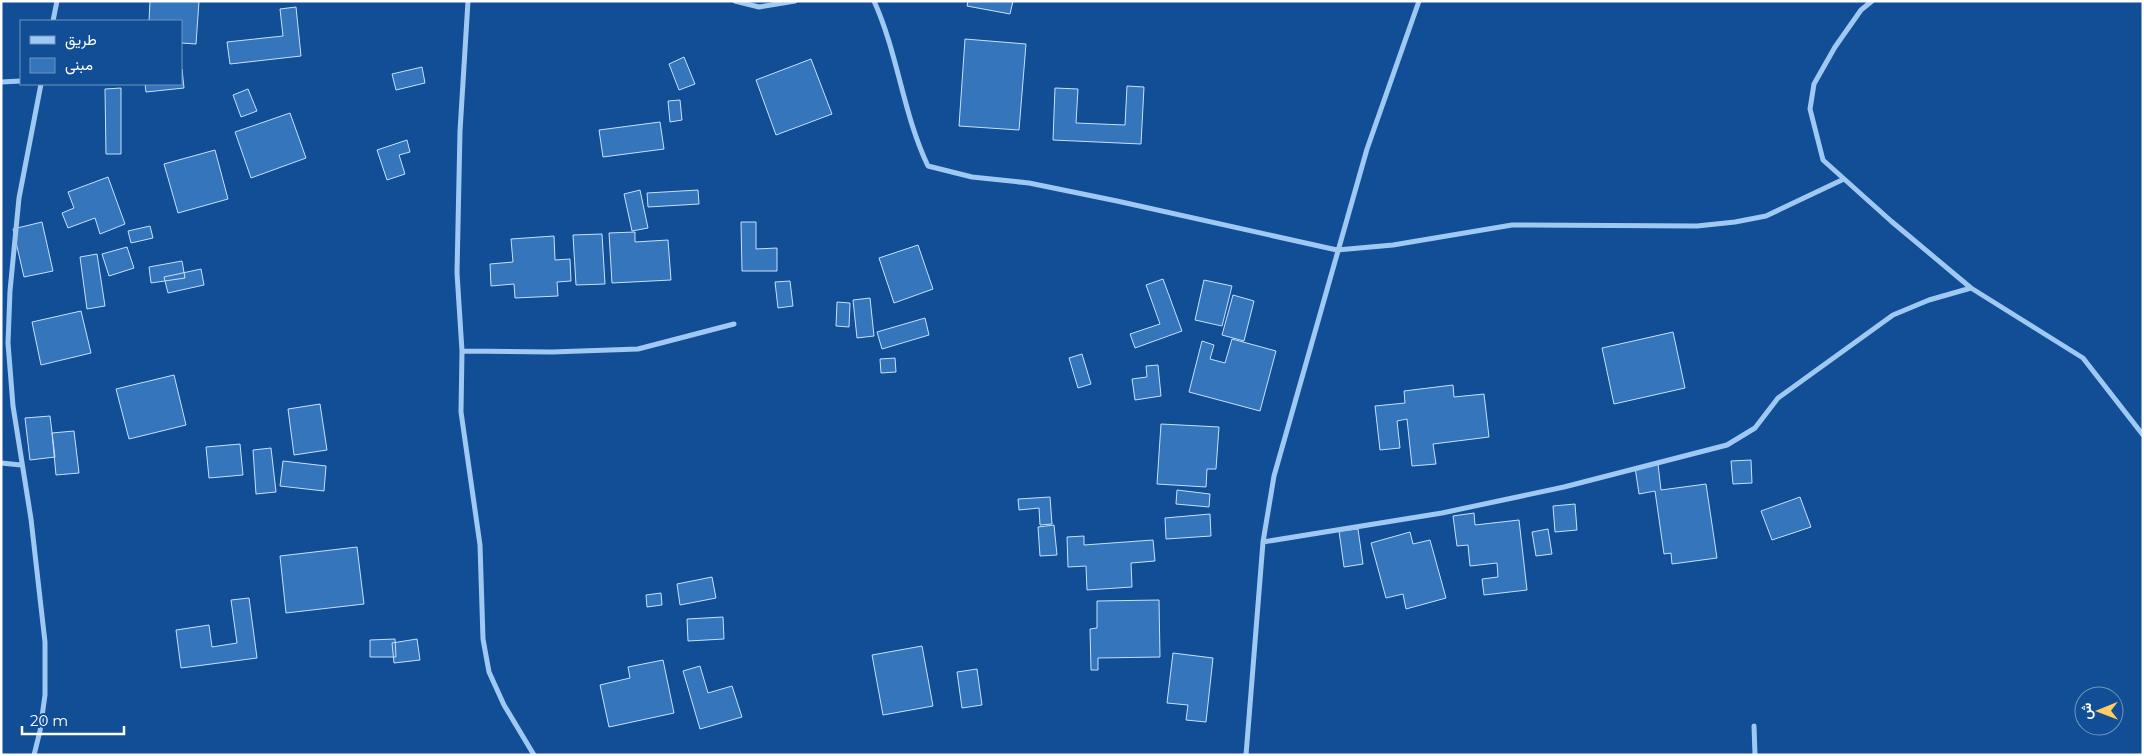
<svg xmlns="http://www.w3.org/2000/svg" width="2144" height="756" font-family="Montserrat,Vazirmatn,sans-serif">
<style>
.building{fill:#3475bc;stroke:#c7e1fd}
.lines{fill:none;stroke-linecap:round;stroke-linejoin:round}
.minor{stroke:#9fc8f3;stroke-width:5}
</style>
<rect width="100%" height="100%" fill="#114e95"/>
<path class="building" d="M 150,1 L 199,1 L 196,44 L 181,43 L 181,21 L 149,21 Z
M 968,1 L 1013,1 L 1010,14 L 967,6 Z
M 296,7 L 301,56 L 230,64 L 227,42 L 283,36 L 280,9 Z
M 965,39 L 1026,44 L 1019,130 L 959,126 Z
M 684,57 L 695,84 L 679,90 L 669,64 Z
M 811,59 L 832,114 L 776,135 L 756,80 Z
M 422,67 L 425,83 L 396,90 L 392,74 Z
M 182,69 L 184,88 L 146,92 L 145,84 L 181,84 Z
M 1127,86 L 1144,87 L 1141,144 L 1053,140 L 1055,88 L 1078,89 L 1076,123 L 1125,125 Z
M 121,88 L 121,154 L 106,154 L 105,89 Z
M 248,89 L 257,111 L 241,117 L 233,95 Z
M 680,100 L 682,120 L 670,122 L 668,101 Z
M 290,113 L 306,158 L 251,178 L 235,132 Z
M 660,122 L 664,149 L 603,157 L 599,130 Z
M 407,140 L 410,152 L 399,155 L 405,174 L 387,180 L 377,150 Z
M 215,150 L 228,199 L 178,213 L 164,164 Z
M 108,177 L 125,224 L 100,234 L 95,218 L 68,228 L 62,213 L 74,208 L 68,192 Z
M 640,190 L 648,228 L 632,231 L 624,194 Z
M 698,190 L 699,204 L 648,207 L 647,193 Z
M 42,222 L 53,271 L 24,277 L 13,229 Z
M 741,222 L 756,222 L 756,249 L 777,248 L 777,271 L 742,271 Z
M 150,226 L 153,238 L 131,243 L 128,231 Z
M 635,232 L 635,242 L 668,240 L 671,280 L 612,283 L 609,233 Z
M 602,234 L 605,284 L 576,285 L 573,235 Z
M 554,236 L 555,260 L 570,259 L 571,281 L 557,282 L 558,296 L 515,298 L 514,284 L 491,286 L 490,264 L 513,262 L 511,239 Z
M 918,245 L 933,289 L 894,303 L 879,258 Z
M 127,247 L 134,268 L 109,276 L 102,254 Z
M 97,254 L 105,306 L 87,309 L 80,257 Z
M 182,261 L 185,278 L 151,283 L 149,267 Z
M 201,269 L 204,285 L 168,293 L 164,277 Z
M 1163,279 L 1182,331 L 1135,348 L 1130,334 L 1160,324 L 1146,285 Z
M 1204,280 L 1232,286 L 1222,326 L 1195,320 Z
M 790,281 L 793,306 L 778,308 L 775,282 Z
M 1233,295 L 1254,301 L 1244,341 L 1222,335 Z
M 870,298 L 874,336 L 857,338 L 853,300 Z
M 837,302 L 850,303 L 849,327 L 836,326 Z
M 81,311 L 91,353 L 41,365 L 32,322 Z
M 925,318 L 929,335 L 882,349 L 877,332 Z
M 1673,332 L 1685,388 L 1614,404 L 1602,348 Z
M 1232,339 L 1276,351 L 1260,411 L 1189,392 L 1202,341 L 1214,345 L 1210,359 L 1225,363 Z
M 1082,354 L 1091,384 L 1078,388 L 1069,358 Z
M 895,358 L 896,372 L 881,373 L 880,359 Z
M 1158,365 L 1161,396 L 1135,400 L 1132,379 L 1147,377 L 1146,366 Z
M 174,375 L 186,425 L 129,439 L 116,389 Z
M 1453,385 L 1454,397 L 1484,394 L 1489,437 L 1433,444 L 1436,464 L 1412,466 L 1407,419 L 1397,421 L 1400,448 L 1380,450 L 1375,406 L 1405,403 L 1404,391 Z
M 320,404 L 327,450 L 294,455 L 288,409 Z
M 50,416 L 55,457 L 30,460 L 25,418 Z
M 1161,424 L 1219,427 L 1216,469 L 1207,469 L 1206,487 L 1157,484 Z
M 74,431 L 79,473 L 56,475 L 52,433 Z
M 240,444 L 243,475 L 209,478 L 206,447 Z
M 271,448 L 276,492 L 256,494 L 253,450 Z
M 1751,460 L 1752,483 L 1733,484 L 1731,461 Z
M 283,461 L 326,466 L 324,491 L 280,486 Z
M 1658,464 L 1661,490 L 1706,484 L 1717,558 L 1672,564 L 1671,553 L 1664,554 L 1655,491 L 1639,494 L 1635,467 Z
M 1177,490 L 1210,494 L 1209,507 L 1176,504 Z
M 1050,497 L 1052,524 L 1040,525 L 1039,508 L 1019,510 L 1018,499 Z
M 1800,497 L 1811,527 L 1772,540 L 1761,511 Z
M 1575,504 L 1577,530 L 1555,532 L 1553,506 Z
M 1474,513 L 1475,525 L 1519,520 L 1527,590 L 1484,595 L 1482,579 L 1498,577 L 1497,563 L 1470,566 L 1468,545 L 1457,546 L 1453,516 Z
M 1210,514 L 1211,536 L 1166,539 L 1165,518 Z
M 1054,525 L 1057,555 L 1040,556 L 1038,527 Z
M 1358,529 L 1363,564 L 1344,567 L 1339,531 Z
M 1548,529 L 1552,554 L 1536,556 L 1532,532 Z
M 1410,532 L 1413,544 L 1430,540 L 1446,598 L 1406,609 L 1403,594 L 1386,598 L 1371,543 Z
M 1084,536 L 1084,545 L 1153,540 L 1155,561 L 1131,563 L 1132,587 L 1087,590 L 1086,566 L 1068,567 L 1067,537 Z
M 357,547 L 364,604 L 286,613 L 280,556 Z
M 712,577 L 716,598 L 680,605 L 677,584 Z
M 661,593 L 662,605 L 647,607 L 646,595 Z
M 249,598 L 257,658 L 181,668 L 176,630 L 209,625 L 212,647 L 237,643 L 231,600 Z
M 1159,600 L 1160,657 L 1098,658 L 1098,670 L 1091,670 L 1090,629 L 1097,628 L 1097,601 Z
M 723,617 L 724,639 L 688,641 L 687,619 Z
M 395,639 L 396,657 L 370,657 L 370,640 Z
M 417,639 L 420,660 L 394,663 L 392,643 Z
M 922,646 L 933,706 L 883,715 L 872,655 Z
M 1173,653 L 1213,658 L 1206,722 L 1186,720 L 1188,705 L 1167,703 Z
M 663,660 L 674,713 L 609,727 L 600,685 L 630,678 L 628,667 Z
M 700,666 L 708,693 L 732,686 L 742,717 L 700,729 L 683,671 Z
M 977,669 L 982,705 L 962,708 L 957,672 Z"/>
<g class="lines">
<path class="minor" d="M 468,1 L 460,131 L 457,273 L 462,351 L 461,412 L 480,545 L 483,639 L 489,672 L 504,705 L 534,755
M 735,1 L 759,7 L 795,1
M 874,1 C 898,54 903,114 928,166 L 972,177 L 1029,183 L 1117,201 L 1337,250 L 1393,245 L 1512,225 L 1697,226 L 1735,222 L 1766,216 L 1844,179
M 1872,1 L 1861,10 L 1835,47 L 1814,84 L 1810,109 L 1823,160 L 1891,221 L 1971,288 L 2083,358 L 2143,435
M 53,21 L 57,1
M 1,82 L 21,81
M 462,351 L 552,352 L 638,349 L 734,324
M 1,463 L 21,465
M 1263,542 L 1442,513 L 1564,487 L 1727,445 L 1755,428 L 1778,398 L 1893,315 L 1929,300 L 1971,288
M 1754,726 L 1755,755
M 34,755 L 40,731 L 45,695 L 45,642 L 31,519 L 13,406 L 8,343 L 10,291 L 19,198 L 41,84
M 1246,755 L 1263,542 L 1274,476 L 1367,149 L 1419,1"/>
</g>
<rect width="2144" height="756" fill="none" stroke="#ffffff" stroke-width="5"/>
<rect x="20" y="20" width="162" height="65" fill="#114e95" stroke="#7095bf"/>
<rect x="30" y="36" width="25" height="8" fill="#9fc8f3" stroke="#7095bf"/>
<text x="65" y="45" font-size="15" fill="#ffffff">طريق</text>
<rect x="30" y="58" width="25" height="15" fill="#3475bc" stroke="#7095bf"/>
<text x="65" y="70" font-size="15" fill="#ffffff">مبنى</text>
<g transform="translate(2099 711) rotate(269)"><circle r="24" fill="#114e95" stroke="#7095bf"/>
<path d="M0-4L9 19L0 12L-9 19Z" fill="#ffcd61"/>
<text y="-8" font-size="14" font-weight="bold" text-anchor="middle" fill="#ffffff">ش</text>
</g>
<path d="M22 726v8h102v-8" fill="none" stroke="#ffffff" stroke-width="2.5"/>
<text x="30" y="726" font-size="15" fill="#ffffff" stroke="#114e95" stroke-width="4" paint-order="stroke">20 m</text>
</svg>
